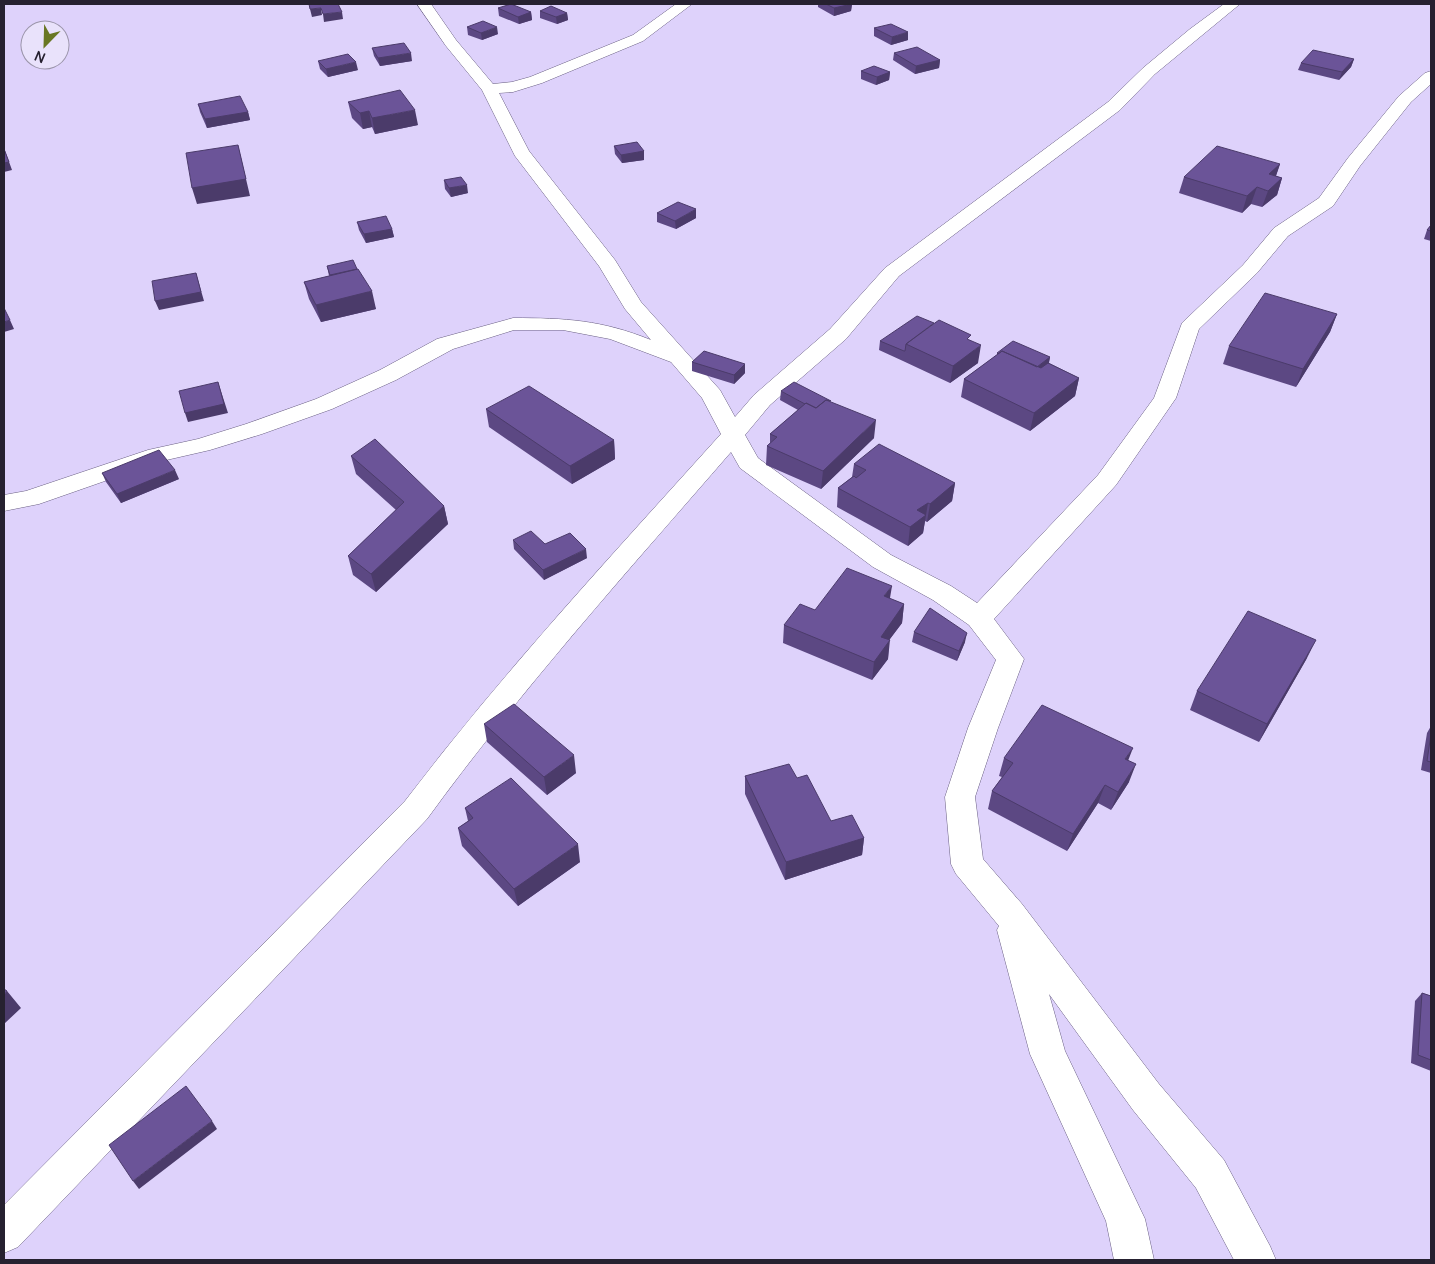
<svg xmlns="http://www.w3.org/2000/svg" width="1435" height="1264" font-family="Manrope,sans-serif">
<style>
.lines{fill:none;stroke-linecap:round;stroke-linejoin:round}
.street-casing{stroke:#6a6083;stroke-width:1}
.street{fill:#fff;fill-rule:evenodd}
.wall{fill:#5c4883}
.shaded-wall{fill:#4b3b6a}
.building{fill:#6b5498;stroke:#4b3b6a}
</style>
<rect width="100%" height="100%" fill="#ded2fb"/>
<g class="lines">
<defs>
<path id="street" d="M 417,4 L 431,4 L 456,40 L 493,84 L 512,82 L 530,77 L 633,35 L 676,4 L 692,4 L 643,41 L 542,83 L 513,92 L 499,93 L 529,151 L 615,260 L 641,302 L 720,390 L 735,417 L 754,395 L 830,329 L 885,268 L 1108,102 L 1143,68 L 1190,29 L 1224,4 L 1240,4 L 1155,74 L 1120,110 L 899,276 L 846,339 L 770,405 L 745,435 L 758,458 L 891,555 L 951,586 L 977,603 L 1098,475 L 1154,398 L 1182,323 L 1243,265 L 1274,228 L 1319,198 L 1348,158 L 1399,96 L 1425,73 L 1431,71 L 1431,84 L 1411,102 L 1360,166 L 1333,206 L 1288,236 L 1257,273 L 1199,329 L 1176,398 L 1116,485 L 994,619 L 1024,659 L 998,728 L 975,797 L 983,859 L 1022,904 L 1159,1084 L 1224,1160 L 1270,1246 L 1276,1260 L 1234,1260 L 1196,1188 L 1133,1110 L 1049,994 L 1065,1051 L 1145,1219 L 1154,1260 L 1114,1260 L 1106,1221 L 1030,1054 L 997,930 L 999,926 L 956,874 L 951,864 L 945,797 L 968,728 L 996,660 L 969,625 L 933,600 L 873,567 L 740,468 L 731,452 C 627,572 520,691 427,819 L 18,1247 L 4,1253 L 4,1205 L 405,801 C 503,672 613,554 721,434 L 702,398 L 671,362 L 610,339 L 563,330 L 514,330 L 453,349 L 396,380 L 332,409 L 262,434 L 210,450 L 162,461 L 39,504 L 4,511 L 4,495 L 26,491 L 148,450 L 198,439 L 246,424 L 316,399 L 380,370 L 437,339 L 506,320 L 513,318 C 565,318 602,320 651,340 L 625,309 L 599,266 L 515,156 L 482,90 L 446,46 Z"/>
</defs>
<use href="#street" class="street-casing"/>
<use href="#street" class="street"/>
</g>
<path class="wall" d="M 818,4 L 852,4 L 851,11 L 834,16 L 818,7 Z
M 498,8 L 531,12 L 532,20 L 519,24 L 499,16 Z
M 540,11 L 567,13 L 568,20 L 557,24 L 540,18 Z
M 467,27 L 498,34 L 482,40 L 468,35 Z
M 874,28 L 908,40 L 891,45 L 874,36 Z
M 372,48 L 412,61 L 380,66 L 374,56 Z
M 894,53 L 940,60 L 939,68 L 915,74 L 893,60 Z
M 1354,59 L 1351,67 L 1339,80 L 1298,70 L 1301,63 Z
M 318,61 L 358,70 L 328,77 L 320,69 Z
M 861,71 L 890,72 L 889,80 L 876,85 L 861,79 Z
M 348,102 L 418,125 L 375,134 L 372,127 L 363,129 L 352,118 Z
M 198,104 L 248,112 L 250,120 L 207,128 L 200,112 Z
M 614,146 L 644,151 L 644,160 L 622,163 L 615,154 Z
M 1280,164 L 1276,176 L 1282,178 L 1277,195 L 1262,207 L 1251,204 L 1242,213 L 1179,193 L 1184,177 Z
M 444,180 L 468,193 L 451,197 L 445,189 Z
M 657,213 L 696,218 L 676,229 L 657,222 Z
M 357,222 L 392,229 L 394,237 L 366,243 L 359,230 Z
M 1431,225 L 1431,241 L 1424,239 L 1427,230 Z
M 327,266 L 357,269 L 376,309 L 321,322 L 309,299 L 304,282 L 329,276 Z
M 1337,314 L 1330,332 L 1296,387 L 1223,364 L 1229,346 Z
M 970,340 L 978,363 L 950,383 L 903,361 L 904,360 L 903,361 L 879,350 L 880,341 Z
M 997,353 L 1050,357 L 1049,363 L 1079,378 L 1075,396 L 1030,431 L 961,397 L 964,379 L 997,355 Z
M 692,362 L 745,373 L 734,384 L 692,371 Z
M 781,391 L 874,438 L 821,489 L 766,465 L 767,446 L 770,443 L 770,434 L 798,410 L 780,400 Z
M 486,409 L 614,440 L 615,459 L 572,484 L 489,427 Z
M 351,456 L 444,506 L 448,524 L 376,592 L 353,575 L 348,556 L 396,510 L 356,474 Z
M 854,464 L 955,483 L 952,501 L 927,522 L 925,521 L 923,533 L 908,546 L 837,507 L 838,488 L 852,477 Z
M 102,473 L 179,479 L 121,503 L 106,482 Z
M 513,540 L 587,558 L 544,580 L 514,549 Z
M 890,599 L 904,604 L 902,623 L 889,640 L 888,659 L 872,680 L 783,643 L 784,625 L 815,610 Z
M 914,632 L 965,642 L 957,661 L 912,642 Z
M 1307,658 L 1259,742 L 1190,710 L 1197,691 Z
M 484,724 L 576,773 L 547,795 L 487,742 Z
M 1431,726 L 1431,773 L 1421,770 L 1427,733 Z
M 1004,758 L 1128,760 L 1129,782 L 1111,810 L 1098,803 L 1067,851 L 988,809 L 992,791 L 1002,777 L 999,776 Z
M 745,776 L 797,778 L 831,821 L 864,838 L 862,855 L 785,880 L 745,794 Z
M 465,808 L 580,862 L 518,906 L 462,846 L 458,828 L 468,821 Z
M 1422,993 L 1431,996 L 1431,1071 L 1411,1063 L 1415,1001 Z"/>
<path class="shaded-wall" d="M 852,4 L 851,11 L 834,16 L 834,8 Z
M 321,8 L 322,15 L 312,17 L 310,9 Z
M 342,12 L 343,19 L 324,22 L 323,14 Z
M 531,12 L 532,20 L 519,24 L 518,17 Z
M 567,13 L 568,20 L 557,24 L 556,17 Z
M 497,27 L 498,34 L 482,40 L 481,33 Z
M 908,32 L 908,40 L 891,45 L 892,37 Z
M 411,53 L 412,61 L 380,66 L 378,58 Z
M 1354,59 L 1351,67 L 1339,80 L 1342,72 Z
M 940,60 L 939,68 L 915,74 L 916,66 Z
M 356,62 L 358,70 L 328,77 L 326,69 Z
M 890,72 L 889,80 L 876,85 L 877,77 Z
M 415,110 L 418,125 L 375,134 L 372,118 Z
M 369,111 L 372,127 L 363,129 L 360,113 Z
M 248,112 L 250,120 L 207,128 L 205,119 Z
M 238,145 L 250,196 L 197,204 L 192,188 Z
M 4,148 L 12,170 L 4,172 Z
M 644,151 L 644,160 L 622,163 L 621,155 Z
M 1280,164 L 1274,181 L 1264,191 L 1269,174 Z
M 1282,178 L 1277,195 L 1262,207 L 1268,191 Z
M 467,185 L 468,193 L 451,197 L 449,188 Z
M 1257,187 L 1251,204 L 1242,213 L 1247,196 Z
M 696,209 L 696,218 L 676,229 L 675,221 Z
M 392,229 L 394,237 L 366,243 L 364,234 Z
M 196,273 L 204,301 L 159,310 L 155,301 Z
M 372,291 L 376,309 L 321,322 L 316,305 Z
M 1337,314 L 1330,332 L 1296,387 L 1303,369 Z
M 10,320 L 14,329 L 4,332 L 4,322 Z
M 981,345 L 978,363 L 950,383 L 953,366 Z
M 1050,357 L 1048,366 L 1034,370 Z
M 745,364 L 745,373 L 734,384 L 734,375 Z
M 1079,378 L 1075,396 L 1030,431 L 1034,413 Z
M 218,382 L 228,413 L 188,422 L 185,413 Z
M 876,420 L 874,438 L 821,489 L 823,471 Z
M 614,440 L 615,459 L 572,484 L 570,466 Z
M 175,470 L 179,479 L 121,503 L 117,494 Z
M 955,483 L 952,501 L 927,522 L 930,504 Z
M 928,503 L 923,533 L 908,546 L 910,527 L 917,510 Z
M 444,506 L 448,524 L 376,592 L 371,574 Z
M 586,549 L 587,558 L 544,580 L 543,570 Z
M 892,586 L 889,604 L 884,596 Z
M 904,604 L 902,623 L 878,655 L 881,637 Z
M 967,633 L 965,642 L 957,661 L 959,651 Z
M 890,640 L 888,659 L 872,680 L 874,662 Z
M 1316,640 L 1307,658 L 1259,742 L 1267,724 Z
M 1133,748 L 1126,766 L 1125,759 Z
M 574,755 L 576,773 L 547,795 L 544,777 Z
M 1136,764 L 1129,782 L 1111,810 L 1118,792 Z
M 1105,785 L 1098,803 L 1067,851 L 1073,834 Z
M 864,838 L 862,855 L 785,880 L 786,862 Z
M 578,844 L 580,862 L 518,906 L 514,889 Z
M 7,991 L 21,1008 L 4,1024 L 4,995 Z
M 212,1121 L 217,1129 L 139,1189 L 133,1181 Z"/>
<path class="building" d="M 309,4 L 338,4 L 342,12 L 323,14 L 321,8 L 310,9 Z
M 511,4 L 531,12 L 518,17 L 498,8 Z
M 826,4 L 852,4 L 834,8 Z
M 551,6 L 567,13 L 556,17 L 540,11 Z
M 483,21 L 497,27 L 481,33 L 467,27 Z
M 891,24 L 908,32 L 892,37 L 874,28 Z
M 404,43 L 411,53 L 378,58 L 372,48 Z
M 917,47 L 940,60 L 916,66 L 894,53 Z
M 1313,50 L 1354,59 L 1342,72 L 1301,63 Z
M 348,54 L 356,62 L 326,69 L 318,61 Z
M 874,66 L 890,72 L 877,77 L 861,71 Z
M 400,90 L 415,110 L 372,118 L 369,111 L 360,113 L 348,102 Z
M 240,96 L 248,112 L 205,119 L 198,104 Z
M 637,142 L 644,151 L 621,155 L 614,146 Z
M 238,145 L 246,179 L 192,188 L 186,153 Z
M 1217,146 L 1280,164 L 1269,174 L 1282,178 L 1268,191 L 1257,187 L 1247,196 L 1184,177 Z
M 4,149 L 9,162 L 4,163 Z
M 461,177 L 467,185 L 449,188 L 444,180 Z
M 678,202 L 696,209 L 675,221 L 657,213 Z
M 386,216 L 392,229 L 364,234 L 357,222 Z
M 1431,225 L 1431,231 L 1427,230 Z
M 353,260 L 357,269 L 330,275 L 327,266 Z
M 358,269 L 372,291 L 316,305 L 304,282 Z
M 196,273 L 201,292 L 155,301 L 152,281 Z
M 1265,293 L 1337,314 L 1303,369 L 1229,346 Z
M 4,308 L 10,320 L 4,322 Z
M 917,316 L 934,323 L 906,344 L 905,351 L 904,351 L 880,341 Z
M 939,320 L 971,335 L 967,339 L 981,345 L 953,366 L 906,344 Z
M 1013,341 L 1050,357 L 1037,367 L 1002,351 L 998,354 L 997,353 Z
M 704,351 L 745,364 L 734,375 L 692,362 Z
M 1002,351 L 1041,368 L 1048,363 L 1079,378 L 1034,413 L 964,379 Z
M 218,382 L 224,404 L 185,413 L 179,391 Z
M 794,382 L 831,401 L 826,400 L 816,408 L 806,403 L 805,404 L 781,391 Z
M 529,386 L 614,440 L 570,466 L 486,409 Z
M 826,400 L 876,420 L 823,471 L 767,446 L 777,437 L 770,434 L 806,403 L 816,408 Z
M 375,439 L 444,506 L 371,574 L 348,556 L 404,502 L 351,456 Z
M 879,444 L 955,483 L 930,504 L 928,503 L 917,510 L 926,515 L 910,527 L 838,488 L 854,476 L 856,478 L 866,470 L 854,464 Z
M 159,450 L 175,470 L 117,494 L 102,473 Z
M 531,531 L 545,544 L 570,533 L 586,549 L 543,570 L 513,540 Z
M 847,568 L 892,586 L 884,596 L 904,604 L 881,637 L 890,640 L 874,662 L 784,625 L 800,604 L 815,610 Z
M 930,608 L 967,633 L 959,651 L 914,632 Z
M 1248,611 L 1316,640 L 1267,724 L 1197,691 Z
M 514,704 L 574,755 L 544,777 L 484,724 Z
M 1042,705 L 1133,748 L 1125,759 L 1136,764 L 1118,792 L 1105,785 L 1073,834 L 992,791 L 1013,763 L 1004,758 Z
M 1431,734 L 1431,762 L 1427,761 Z
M 789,764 L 797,778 L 807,775 L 831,821 L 852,815 L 864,838 L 786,862 L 745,776 Z
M 511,778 L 578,844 L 514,889 L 458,828 L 473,818 L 465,808 Z
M 4,989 L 7,991 L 4,995 Z
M 1422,993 L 1431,996 L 1431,1060 L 1418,1055 Z
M 186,1086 L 212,1121 L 133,1181 L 109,1145 Z"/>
<rect width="1435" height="1264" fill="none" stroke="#262130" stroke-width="10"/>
<g transform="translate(45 45) rotate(203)"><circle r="24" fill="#e9e2fb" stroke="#9b95aa"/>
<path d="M0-4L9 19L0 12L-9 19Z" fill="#697723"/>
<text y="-8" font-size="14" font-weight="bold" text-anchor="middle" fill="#262130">N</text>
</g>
</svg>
